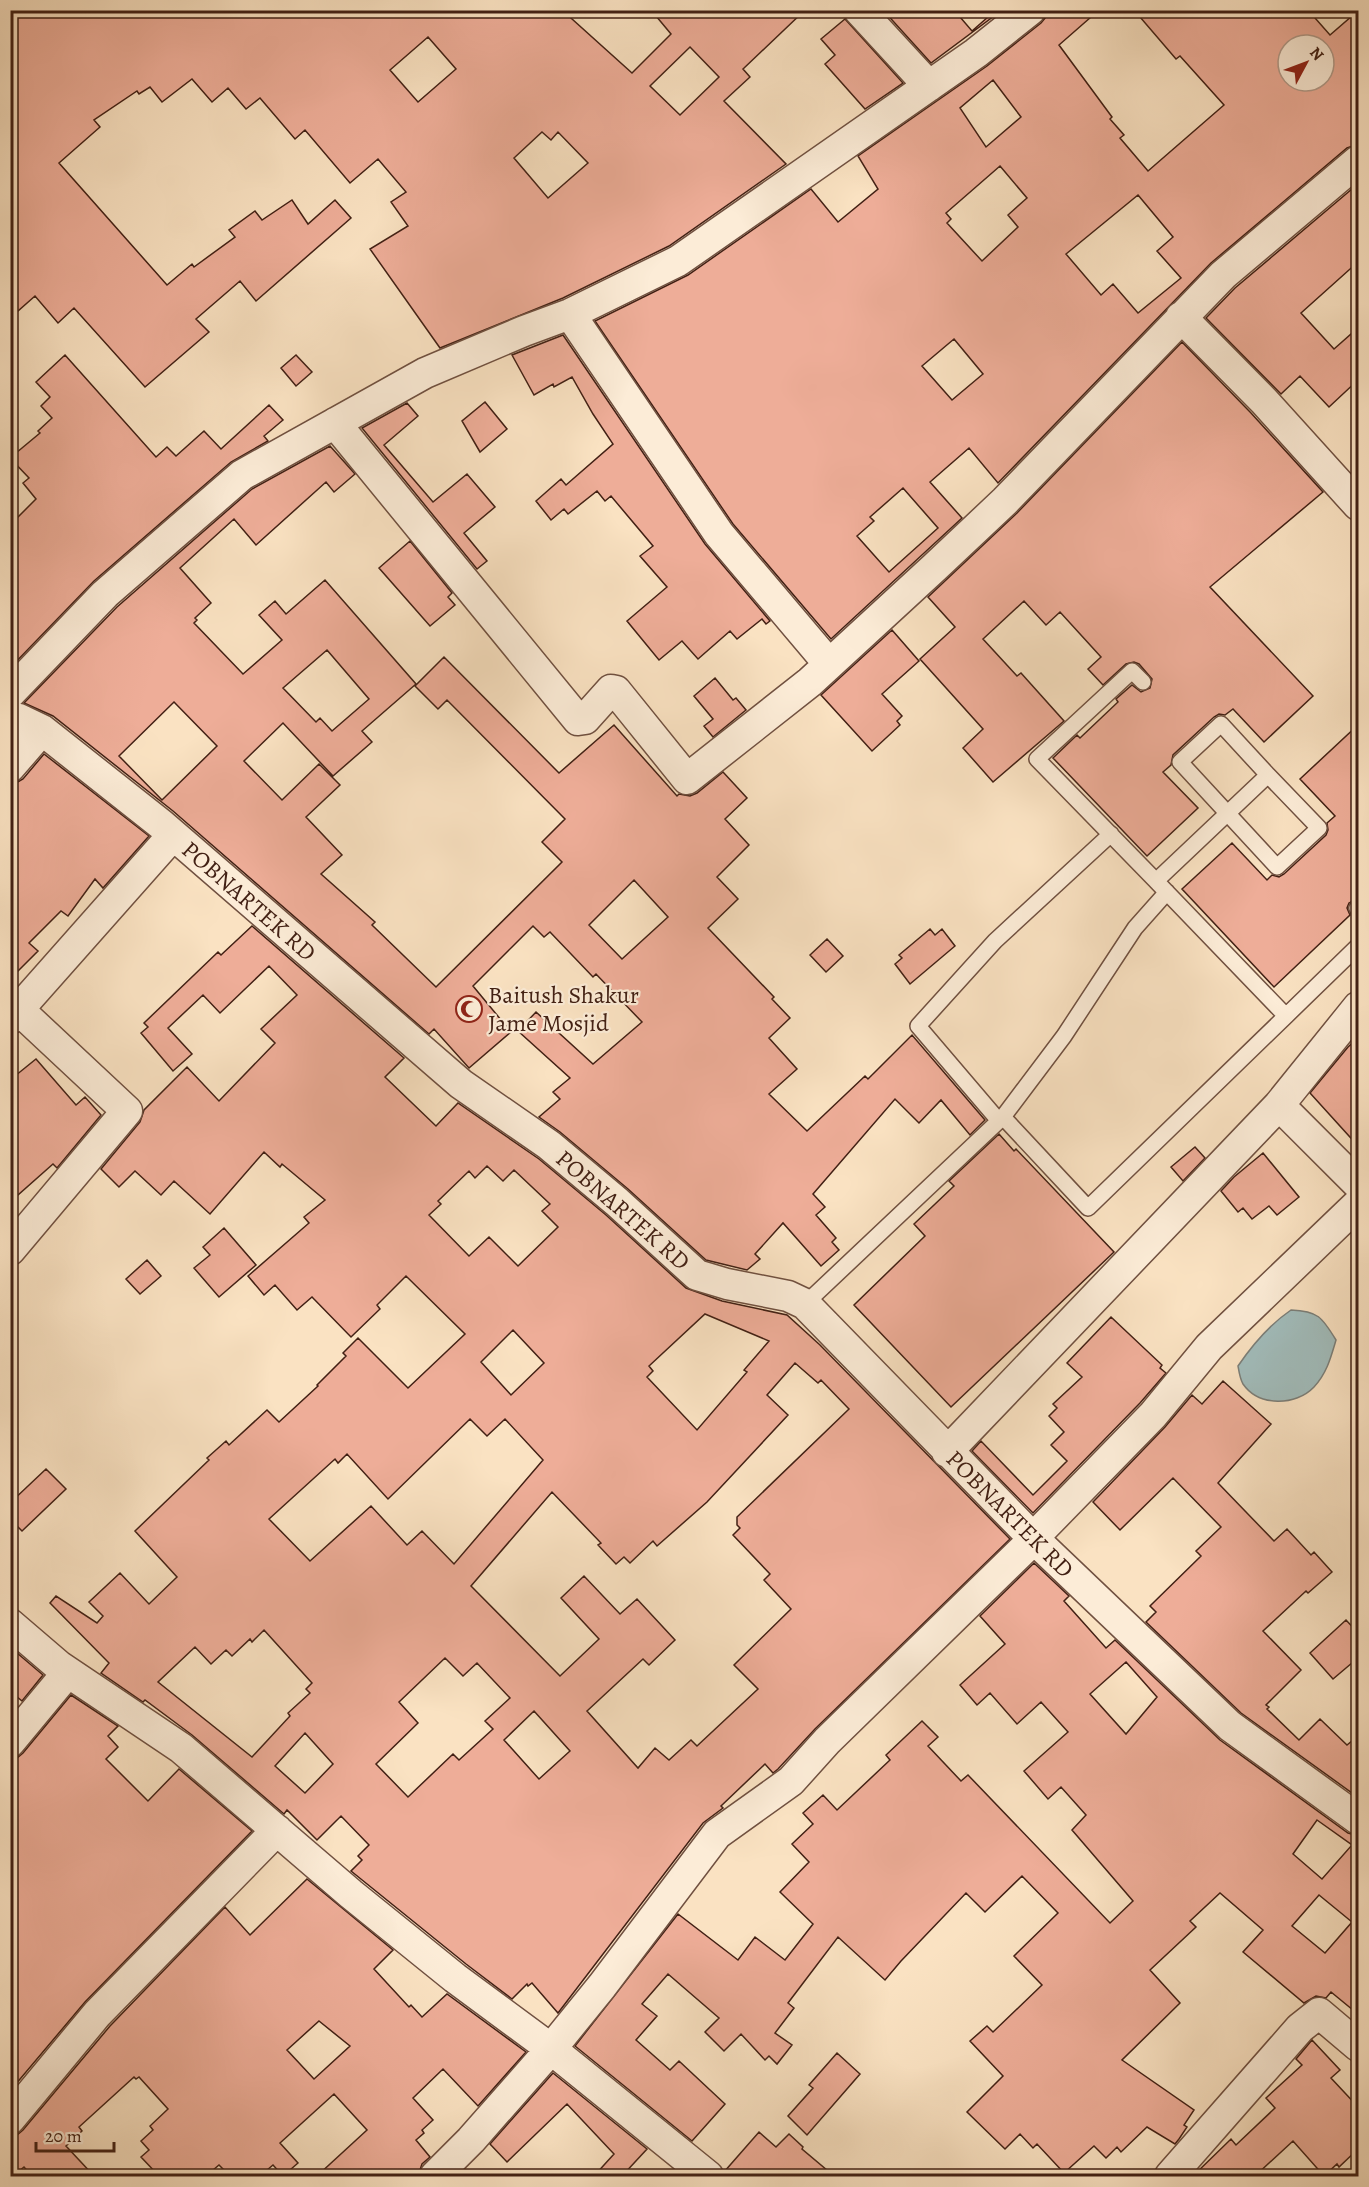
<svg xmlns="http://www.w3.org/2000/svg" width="1369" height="2187" font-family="Alegreya,serif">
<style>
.water{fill:#a1bcbb;stroke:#7b7e78;stroke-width:1.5}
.building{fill:#eead98;stroke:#422014;stroke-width:1.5;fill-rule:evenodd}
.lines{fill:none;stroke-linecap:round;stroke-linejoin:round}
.lane-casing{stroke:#705040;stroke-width:18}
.street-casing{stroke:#705040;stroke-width:33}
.lane{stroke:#fcecd7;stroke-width:15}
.street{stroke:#fcecd7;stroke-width:30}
.labels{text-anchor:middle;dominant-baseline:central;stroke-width:4.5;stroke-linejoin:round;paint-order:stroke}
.street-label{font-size:24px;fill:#422014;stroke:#fcecd7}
.poi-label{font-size:24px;fill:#422014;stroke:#fcecd7;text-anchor:start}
</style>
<rect width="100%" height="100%" fill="#fae2c2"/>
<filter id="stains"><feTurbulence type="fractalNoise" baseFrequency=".00333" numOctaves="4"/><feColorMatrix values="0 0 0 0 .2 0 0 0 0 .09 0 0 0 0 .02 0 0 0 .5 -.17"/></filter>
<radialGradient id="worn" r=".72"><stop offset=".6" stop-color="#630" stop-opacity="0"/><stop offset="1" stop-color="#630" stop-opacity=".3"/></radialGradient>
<path class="water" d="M 1291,1310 C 1318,1311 1322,1317 1336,1340 C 1331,1357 1327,1373 1314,1387 C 1296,1406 1259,1407 1243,1384 C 1240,1379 1239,1372 1238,1366 C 1253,1344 1269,1325 1291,1310 Z"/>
<path class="building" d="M 10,10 L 562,10 L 632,73 L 671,34 L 651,10 L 805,10 L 743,69 L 750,77 L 724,101 L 786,164 L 669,246 L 563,298 L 440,348 L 370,249 L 408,226 L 391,202 L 406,192 L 378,159 L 350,183 L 305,130 L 295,139 L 260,98 L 246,109 L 228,88 L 212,102 L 192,79 L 162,102 L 150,87 L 139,94 L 137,91 L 94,120 L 100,127 L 59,163 L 167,285 L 192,264 L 194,267 L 235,237 L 229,230 L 255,211 L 262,220 L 292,200 L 308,224 L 335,200 L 351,218 L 256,301 L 240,281 L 196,319 L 209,332 L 145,387 L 74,308 L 58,323 L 35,296 L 10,318 ZM 428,37 L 456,69 L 418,102 L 390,70 ZM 690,47 L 719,77 L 680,115 L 650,86 ZM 542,132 L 551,140 L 558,132 L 588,163 L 548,198 L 514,158 Z
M 883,10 L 954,10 L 972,31 L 996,10 L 1002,10 L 931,63 Z
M 1047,10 L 1099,10 L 1059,45 L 1112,117 L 1110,119 L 1124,135 L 1120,138 L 1148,171 L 1224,105 L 1180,56 L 1176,59 L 1134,10 L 1308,10 L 1330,35 L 1359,10 L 1359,144 L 1347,148 L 1211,263 L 998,483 L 969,448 L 930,482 L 962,518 L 831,639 L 733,524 L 595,321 L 688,275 L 811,189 L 838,222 L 878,189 L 858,156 L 987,66 L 1041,23 L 1046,17 ZM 1288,45 L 1324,45 L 1324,81 L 1288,81 ZM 993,80 L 1021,117 L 986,147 L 960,108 ZM 1000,166 L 1027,198 L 1008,215 L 1018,227 L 982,261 L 947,223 L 951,219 L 946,213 ZM 1138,195 L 1173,237 L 1157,251 L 1181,278 L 1138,313 L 1113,284 L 1101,295 L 1066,254 ZM 954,339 L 983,374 L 952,400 L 922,366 ZM 903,488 L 938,528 L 889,572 L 857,536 L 874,521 L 870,517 Z
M 845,19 L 903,83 L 865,109 L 825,64 L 835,55 L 821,39 Z
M 1359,183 L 1359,261 L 1301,313 L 1334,349 L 1359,327 L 1359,379 L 1329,407 L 1300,376 L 1281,394 L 1206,318 L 1235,288 Z
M 563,335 L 705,544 L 770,621 L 766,624 L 762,619 L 737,639 L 730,631 L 698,659 L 682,641 L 659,660 L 627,621 L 667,587 L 640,556 L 653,546 L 611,496 L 605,501 L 597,491 L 568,514 L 564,509 L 551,520 L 536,501 L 561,479 L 566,485 L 613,444 L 593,414 L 572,377 L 554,387 L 553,384 L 534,395 L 512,355 Z
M 1182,342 L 1251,413 L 1323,492 L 1210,587 L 1313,696 L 1264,742 L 1233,709 L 1225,715 L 1219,714 L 1214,717 L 1173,755 L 1171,765 L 1163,772 L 1198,808 L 1147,856 L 1053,758 L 1077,735 L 1080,738 L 1118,702 L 1116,699 L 1132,685 L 1141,692 L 1150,688 L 1152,679 L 1139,664 L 1134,662 L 1126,664 L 1103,685 L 1088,669 L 1101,657 L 1060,612 L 1046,625 L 1024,601 L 983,639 L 1017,676 L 1021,673 L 1064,721 L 993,782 L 963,748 L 983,729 L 920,659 L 955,627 L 928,597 L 1017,513 Z
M 65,355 L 156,457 L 167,447 L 176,456 L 204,431 L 221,449 L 269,405 L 283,420 L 264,436 L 268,441 L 231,462 L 94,581 L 10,668 L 10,525 L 36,499 L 23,483 L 29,478 L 10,458 L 40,433 L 38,431 L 52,418 L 41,406 L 50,397 L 36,382 Z
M 296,355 L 312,372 L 296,386 L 281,368 Z
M 485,402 L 507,429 L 480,452 L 462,421 Z
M 407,403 L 418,416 L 384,445 L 433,502 L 467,474 L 495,507 L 464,533 L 487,561 L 477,569 L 362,428 Z
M 330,446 L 355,474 L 334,492 L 326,482 L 256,545 L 234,519 L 180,568 L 211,603 L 195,618 L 197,620 L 194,623 L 243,674 L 282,640 L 259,615 L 275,601 L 286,614 L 325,580 L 416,684 L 362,731 L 372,742 L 333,776 L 283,723 L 244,761 L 282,800 L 319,764 L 340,785 L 306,817 L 342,855 L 321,874 L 375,922 L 372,925 L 436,987 L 562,862 L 542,842 L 565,819 L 447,700 L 438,709 L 415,686 L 444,657 L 559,773 L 614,725 L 677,796 L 679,794 L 690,796 L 697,793 L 723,772 L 747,798 L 725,819 L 749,845 L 717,877 L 738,899 L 708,928 L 774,997 L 772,999 L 790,1018 L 769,1038 L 797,1069 L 769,1094 L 807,1131 L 865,1076 L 868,1079 L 912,1035 L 985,1120 L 970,1135 L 941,1100 L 919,1123 L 895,1099 L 813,1194 L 825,1207 L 816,1215 L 836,1238 L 832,1242 L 839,1250 L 821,1266 L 783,1223 L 755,1254 L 760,1259 L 747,1270 L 706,1260 L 628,1189 L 560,1132 L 539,1117 L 560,1099 L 553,1092 L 570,1078 L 518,1031 L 536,1012 L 593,1064 L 642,1022 L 596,974 L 593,977 L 550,932 L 544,937 L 533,926 L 473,986 L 511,1032 L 469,1068 L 434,1029 L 429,1034 L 173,811 L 53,716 L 24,703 L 117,607 L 252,489 ZM 327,650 L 369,699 L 332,731 L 320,718 L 316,722 L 283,688 ZM 174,702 L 217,746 L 162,800 L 119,756 ZM 634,880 L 668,917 L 622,959 L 589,925 Z
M 410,541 L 452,593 L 448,597 L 455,605 L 430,626 L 379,568 Z
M 892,630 L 919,661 L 882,694 L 902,716 L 897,721 L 900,725 L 872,751 L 821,695 Z
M 715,678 L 733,700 L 736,698 L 746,710 L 713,737 L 704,726 L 713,719 L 694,696 Z
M 1359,724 L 1359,898 L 1349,903 L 1347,908 L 1350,915 L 1274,987 L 1182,889 L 1232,843 L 1267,880 L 1272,875 L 1279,877 L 1284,874 L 1326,835 L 1328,830 L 1327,823 L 1335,816 L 1300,779 Z
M 44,754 L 149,836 L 103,888 L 95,879 L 68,916 L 61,911 L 29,943 L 38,951 L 10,979 L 10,784 L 16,783 L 23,779 Z
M 252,926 L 404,1058 L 385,1077 L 436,1126 L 458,1103 L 539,1159 L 606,1215 L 686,1288 L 722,1301 L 787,1315 L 820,1345 L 1010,1539 L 815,1729 L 778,1769 L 773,1773 L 765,1764 L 721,1806 L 723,1808 L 703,1823 L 558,2013 L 532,1983 L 528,1986 L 527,1984 L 512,1999 L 466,1964 L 351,1871 L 362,1860 L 358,1856 L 369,1845 L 341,1816 L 317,1840 L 287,1810 L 284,1814 L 192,1735 L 145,1700 L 143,1702 L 101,1673 L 109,1663 L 50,1603 L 56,1596 L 97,1623 L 103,1616 L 89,1602 L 120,1573 L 149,1604 L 177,1577 L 135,1531 L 209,1460 L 207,1458 L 226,1441 L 229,1445 L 267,1410 L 279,1422 L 318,1386 L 317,1385 L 346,1356 L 343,1353 L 358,1338 L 408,1388 L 465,1334 L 406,1276 L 377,1305 L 380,1309 L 351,1337 L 312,1297 L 297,1310 L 275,1285 L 264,1295 L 248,1276 L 309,1223 L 304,1217 L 325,1200 L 282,1164 L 280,1167 L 264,1152 L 210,1214 L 174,1181 L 161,1195 L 135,1171 L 119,1187 L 101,1169 L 140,1122 L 144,1110 L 187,1067 L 219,1101 L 275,1043 L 261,1029 L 297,995 L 269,966 L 220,1013 L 203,995 L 168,1028 L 192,1054 L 173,1071 L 141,1033 L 148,1027 L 144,1023 L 218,952 L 221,955 ZM 487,1166 L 503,1181 L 514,1170 L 550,1204 L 542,1211 L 558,1227 L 518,1266 L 489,1237 L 469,1256 L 429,1215 L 441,1204 L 438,1201 L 469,1171 L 475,1178 ZM 705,1314 L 769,1341 L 744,1370 L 747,1372 L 697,1430 L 647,1377 L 653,1371 L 649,1366 ZM 513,1330 L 544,1363 L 511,1395 L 481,1362 ZM 795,1363 L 818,1383 L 821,1380 L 849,1409 L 737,1517 L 737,1525 L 740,1528 L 733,1535 L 770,1574 L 764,1580 L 791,1609 L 734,1665 L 758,1689 L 697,1746 L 691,1740 L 669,1760 L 655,1748 L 638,1768 L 587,1711 L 643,1659 L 649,1665 L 675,1640 L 637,1599 L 620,1614 L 584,1576 L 561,1598 L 599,1639 L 560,1676 L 471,1586 L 552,1492 L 601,1543 L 598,1545 L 616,1564 L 624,1557 L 630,1563 L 653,1541 L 657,1546 L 707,1502 L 788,1415 L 767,1395 ZM 470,1419 L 487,1436 L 505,1419 L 543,1460 L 454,1564 L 422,1531 L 407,1545 L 371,1506 L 310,1561 L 269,1519 L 335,1459 L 338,1463 L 347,1454 L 388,1499 ZM 264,1630 L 312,1683 L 306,1689 L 310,1693 L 288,1713 L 290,1716 L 252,1757 L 158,1682 L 195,1647 L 211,1664 L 226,1650 L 232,1656 L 250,1639 L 252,1642 ZM 445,1658 L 463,1676 L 477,1663 L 510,1698 L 485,1721 L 493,1729 L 459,1760 L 453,1754 L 408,1797 L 376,1764 L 418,1723 L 399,1702 ZM 534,1711 L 570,1751 L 539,1779 L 504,1740 ZM 305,1733 L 333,1764 L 305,1793 L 275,1766 Z
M 930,929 L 935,935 L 942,929 L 955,946 L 910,984 L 895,964 L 902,958 L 899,955 Z
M 827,939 L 843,956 L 826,972 L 810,955 Z
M 1359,1037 L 1359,1147 L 1310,1093 L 1348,1047 Z
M 36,1059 L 76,1105 L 85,1097 L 101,1115 L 57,1168 L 53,1164 L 10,1202 L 10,1080 Z
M 999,1134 L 1014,1151 L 1016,1149 L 1114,1252 L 951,1407 L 854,1305 L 925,1236 L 914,1224 L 954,1186 L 949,1181 Z
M 1195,1147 L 1205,1158 L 1183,1181 L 1171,1167 Z
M 1263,1153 L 1299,1197 L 1277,1215 L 1269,1206 L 1252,1219 L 1243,1208 L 1238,1212 L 1221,1191 L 1234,1177 Z
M 224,1228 L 256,1265 L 219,1297 L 194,1268 L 210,1255 L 203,1247 Z
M 147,1260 L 161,1276 L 140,1294 L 126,1279 Z
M 1111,1317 L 1162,1365 L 1160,1368 L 1166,1373 L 1140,1403 L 1033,1513 L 972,1451 L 981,1441 L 1033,1495 L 1067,1461 L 1051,1445 L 1064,1432 L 1049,1416 L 1057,1408 L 1053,1404 L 1082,1377 L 1067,1363 Z
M 1223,1381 L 1271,1424 L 1218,1483 L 1274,1541 L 1287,1529 L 1311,1555 L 1314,1552 L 1332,1572 L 1308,1593 L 1306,1591 L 1263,1631 L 1301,1670 L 1266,1705 L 1269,1707 L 1267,1709 L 1299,1740 L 1320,1719 L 1347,1745 L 1359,1735 L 1359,1798 L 1241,1713 L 1146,1622 L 1156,1612 L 1150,1606 L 1201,1556 L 1196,1551 L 1221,1527 L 1173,1478 L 1120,1530 L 1093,1502 L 1165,1427 L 1192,1395 L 1202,1404 Z
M 46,1469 L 66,1489 L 22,1531 L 10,1519 L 10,1503 Z
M 1034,1563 L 1069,1596 L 1064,1601 L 1106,1648 L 1115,1640 L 1220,1740 L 1348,1833 L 1359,1836 L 1359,2015 L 1331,1992 L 1326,1998 L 1316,1996 L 1304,2003 L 1243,1952 L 1263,1930 L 1220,1893 L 1190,1921 L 1196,1927 L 1150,1970 L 1180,2003 L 1122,2060 L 1194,2110 L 1184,2125 L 1187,2127 L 1179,2139 L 1175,2144 L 1147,2127 L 1121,2152 L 1117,2147 L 1106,2158 L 1094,2146 L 1064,2173 L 1037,2144 L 1033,2148 L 1020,2134 L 1005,2149 L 967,2112 L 1003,2076 L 970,2041 L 987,2026 L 993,2032 L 1042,1985 L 1014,1956 L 1058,1913 L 1022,1876 L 985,1912 L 966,1893 L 901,1961 L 885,1980 L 838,1937 L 788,2003 L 794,2008 L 775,2033 L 792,2045 L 777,2064 L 769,2056 L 765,2060 L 741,2034 L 724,2051 L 705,2032 L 719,2018 L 668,1974 L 642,2004 L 657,2016 L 636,2040 L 670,2070 L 679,2061 L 725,2104 L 692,2141 L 575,2046 L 678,1914 L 738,1960 L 755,1937 L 785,1960 L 813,1924 L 780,1892 L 809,1862 L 792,1844 L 813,1824 L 803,1813 L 823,1795 L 837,1810 L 890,1760 L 886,1755 L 922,1721 L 938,1737 L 928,1746 L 961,1781 L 968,1775 L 1110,1923 L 1133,1901 L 1072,1830 L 1086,1815 L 1061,1787 L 1048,1799 L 1024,1771 L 1068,1732 L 1041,1702 L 1017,1724 L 990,1693 L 977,1705 L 960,1685 L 1005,1644 L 980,1616 ZM 1126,1662 L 1157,1697 L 1126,1734 L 1090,1694 ZM 1317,1820 L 1352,1845 L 1322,1879 L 1293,1854 ZM 1319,1895 L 1352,1922 L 1325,1953 L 1292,1926 Z
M 1346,1620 L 1359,1634 L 1359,1657 L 1333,1679 L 1310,1653 Z
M 10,1647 L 43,1675 L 22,1701 L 10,1691 Z
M 71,1695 L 118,1726 L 108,1736 L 118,1747 L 106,1759 L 148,1801 L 179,1769 L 252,1831 L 85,2002 L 10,2091 L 10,1759 L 17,1758 L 23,1753 Z
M 307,1879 L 393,1950 L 374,1969 L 409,2007 L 411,2005 L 422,2017 L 447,1994 L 526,2052 L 478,2106 L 443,2069 L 413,2098 L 433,2120 L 422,2130 L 424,2133 L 416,2140 L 430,2157 L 422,2164 L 418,2176 L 317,2176 L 367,2130 L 334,2094 L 280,2143 L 298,2163 L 283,2176 L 273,2165 L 260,2176 L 230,2176 L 219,2165 L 206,2176 L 159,2176 L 141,2157 L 149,2150 L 141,2141 L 153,2130 L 150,2126 L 168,2109 L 139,2077 L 136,2079 L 134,2077 L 79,2127 L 82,2131 L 66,2146 L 94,2176 L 32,2176 L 24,2167 L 13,2176 L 10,2176 L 10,2136 L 17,2135 L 23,2130 L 110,2026 L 225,1907 L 250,1935 ZM 319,2021 L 350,2046 L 314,2079 L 287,2050 Z
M 1312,2040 L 1340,2070 L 1331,2078 L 1359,2108 L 1359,2148 L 1339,2167 L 1337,2164 L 1324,2176 L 1293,2141 L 1255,2176 L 1193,2176 L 1231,2139 L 1236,2145 L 1275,2108 L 1266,2098 L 1302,2065 L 1296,2059 Z
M 837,2053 L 860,2074 L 807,2135 L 788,2116 L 813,2088 L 809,2085 Z
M 553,2073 L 647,2149 L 622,2176 L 594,2176 L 614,2154 L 567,2104 L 507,2162 L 490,2144 Z
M 759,2132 L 776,2147 L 789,2134 L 803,2147 L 802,2149 L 834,2176 L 725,2176 L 724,2172 Z"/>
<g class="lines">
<defs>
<path id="lane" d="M 1143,682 L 1132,671 L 1037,759 L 1156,881
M 1357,908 L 1358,910
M 1286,1016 L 1358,946
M 1003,1117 L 1064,1036 L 1135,928 L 1167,892
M 999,1121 L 918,1026 L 995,941 L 1111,834
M 805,1304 L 1003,1117 L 1088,1208 L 1286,1016 L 1156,881 L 1268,775 L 1319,828 L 1277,867 L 1180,762 L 1221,724 L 1268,775"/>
<path id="street" d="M 859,10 L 929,86
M 570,314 L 719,534 L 829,664
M 1181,317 L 1264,401 L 1358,505
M 335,423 L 578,720 L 585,719 L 611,690 L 616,691 L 687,779 L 810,682 L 935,567 L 1005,501 L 1223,275 L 1358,161
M 10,693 L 105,594 L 242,475 L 425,373 L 524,331 L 570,314 L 678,261 L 976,53 L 1030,10
M 10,718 L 19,719 L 42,730 L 162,825 L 461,1084 L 549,1145 L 617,1202 L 697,1275 L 727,1284 L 788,1296 L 805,1304 L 1034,1539 L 1230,1726 L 1358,1819
M 10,767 L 42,730
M 10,1019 L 173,835
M 1279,1105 L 1358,1184
M 10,1250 L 127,1111 L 19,1010
M 947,1452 L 1279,1105 L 1358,1007
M 1033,1538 L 1153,1415 L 1209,1347 L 1358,1204
M 10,1624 L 59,1666 L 181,1748 L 351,1894 L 455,1978 L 551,2049 L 708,2176
M 10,1742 L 68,1672
M 10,2119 L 97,2014 L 277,1830
M 435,2176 L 471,2140 L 551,2049 L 602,1986 L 717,1834 L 791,1781 L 827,1741 L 1034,1539
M 1170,2176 L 1300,2028 L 1319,2013 L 1358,2046"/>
</defs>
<use href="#lane" class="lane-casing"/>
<use href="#street" class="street-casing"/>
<use href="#lane" class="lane"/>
<use href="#street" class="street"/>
</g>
<defs>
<symbol id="mosque-ring" viewBox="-11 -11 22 22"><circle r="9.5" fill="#fcecd7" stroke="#8f2418" stroke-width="1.5"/><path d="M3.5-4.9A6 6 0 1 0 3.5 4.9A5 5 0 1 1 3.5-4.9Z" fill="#8f2418"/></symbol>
</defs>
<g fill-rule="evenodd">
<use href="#mosque-ring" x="454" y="994" width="30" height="30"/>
</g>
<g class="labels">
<g class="street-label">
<text transform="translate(249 901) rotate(41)">POBNARTEK RD</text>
<text transform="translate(623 1210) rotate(41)">POBNARTEK RD</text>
<text transform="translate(1010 1514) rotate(45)">POBNARTEK RD</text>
</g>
<g class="poi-label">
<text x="488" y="995">Baitush Shakur<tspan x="488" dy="28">Jame Mosjid</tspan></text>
</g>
</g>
<rect width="1369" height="2187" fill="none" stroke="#fae2c2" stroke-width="36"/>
<rect x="12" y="12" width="1345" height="2163" fill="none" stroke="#422014" stroke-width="3"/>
<rect x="18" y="18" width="1333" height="2151" fill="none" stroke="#422014" stroke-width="1.5"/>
<g transform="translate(1306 63) rotate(49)"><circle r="28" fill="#fcecd7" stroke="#b29a89" stroke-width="1.5"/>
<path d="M0-4.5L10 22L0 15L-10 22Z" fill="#8f2418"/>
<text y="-9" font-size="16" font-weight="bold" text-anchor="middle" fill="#422014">N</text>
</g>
<path d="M36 2142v9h78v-9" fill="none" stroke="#422014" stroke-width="3"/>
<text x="45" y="2142" font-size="18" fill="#422014" stroke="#fcecd7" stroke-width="4.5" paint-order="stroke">20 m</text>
<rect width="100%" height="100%" filter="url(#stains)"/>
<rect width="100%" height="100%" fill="url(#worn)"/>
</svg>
